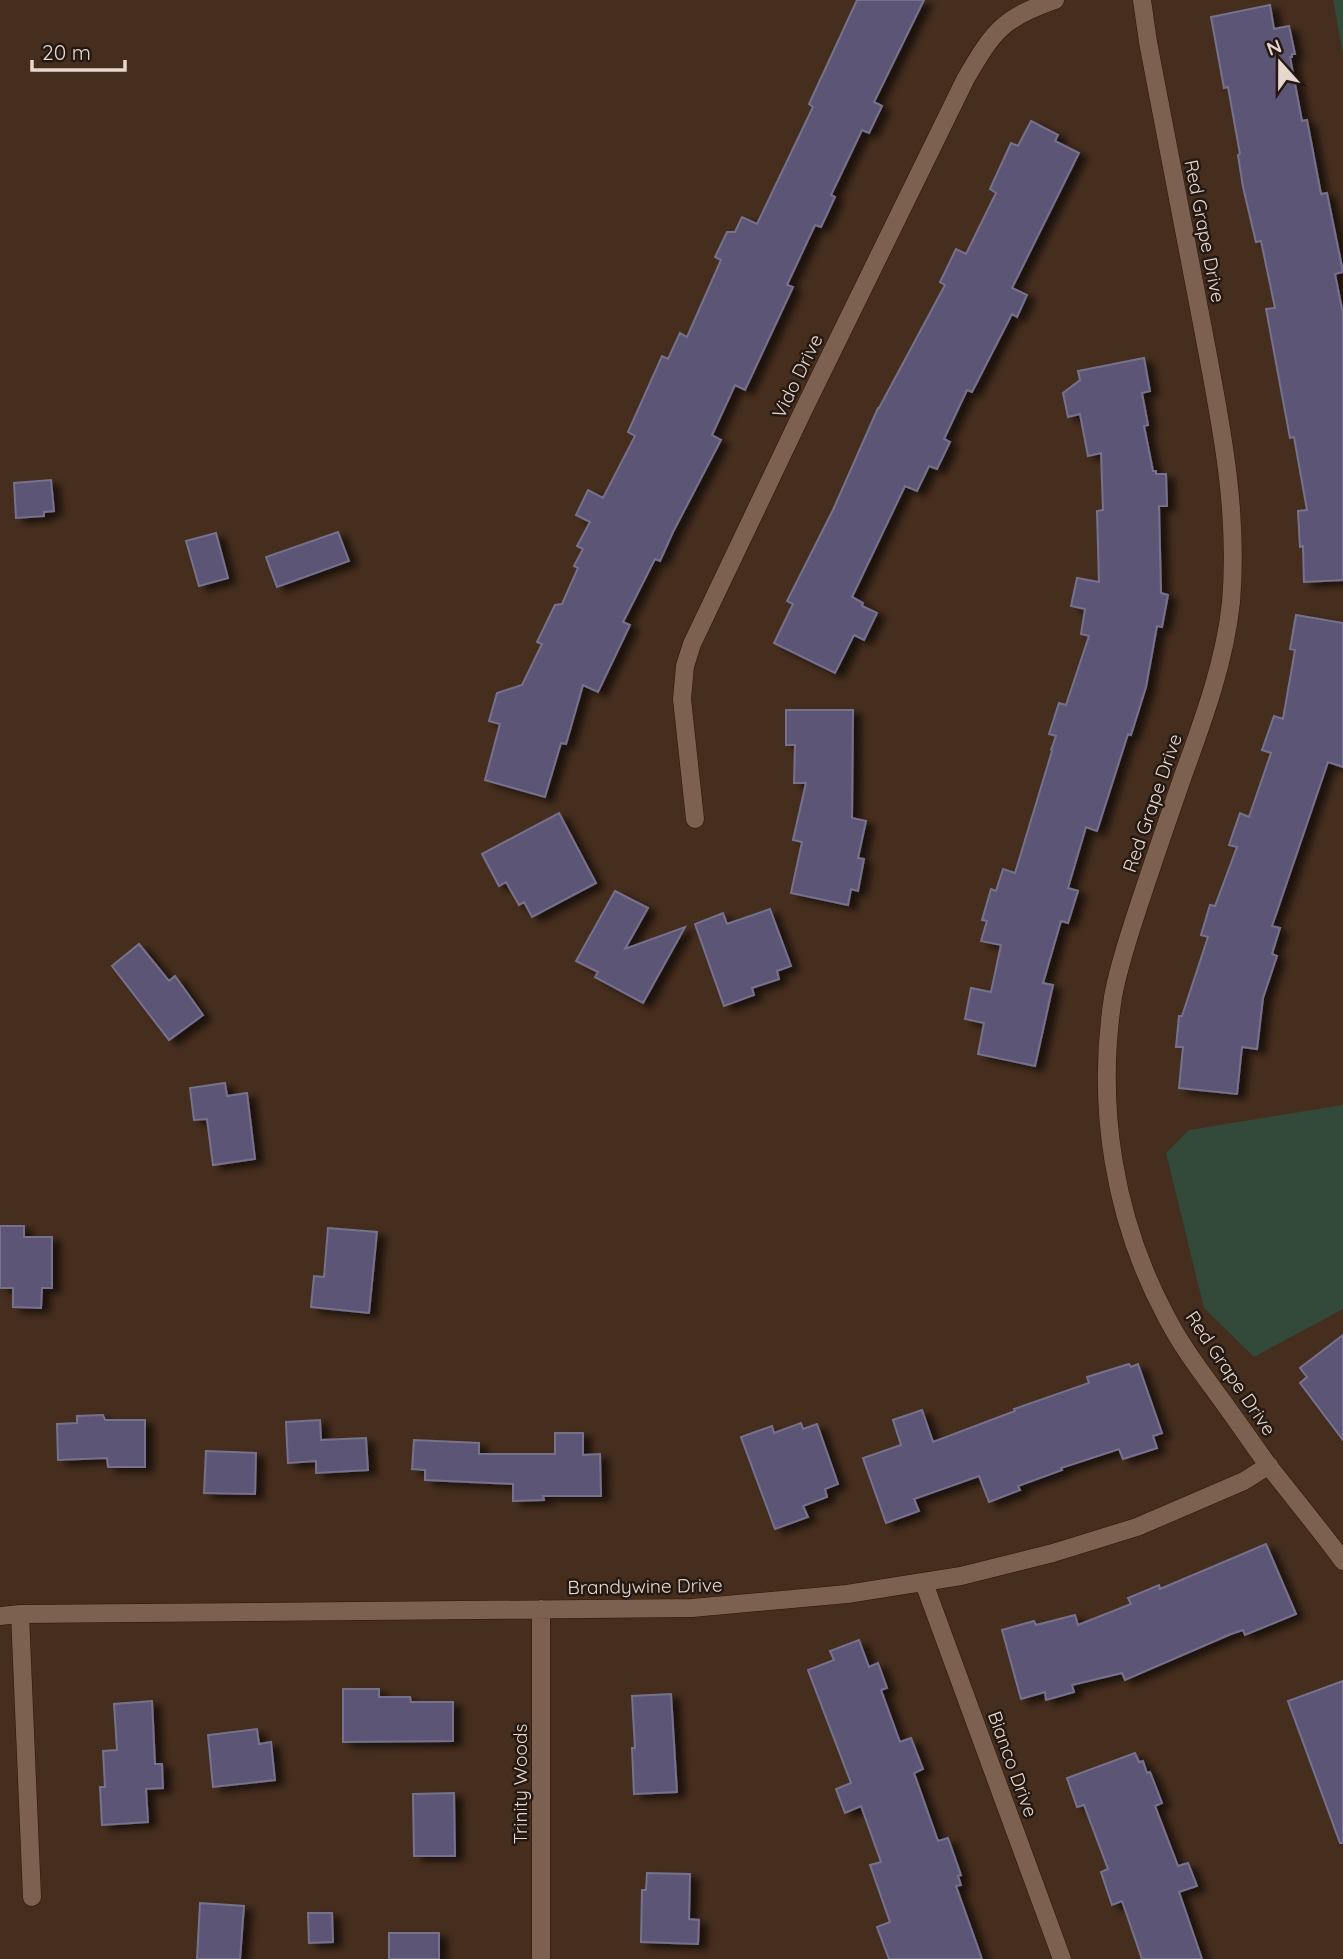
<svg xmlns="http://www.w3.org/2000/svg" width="1343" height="1959" font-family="Quicksand,sans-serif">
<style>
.green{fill:#33493a}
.building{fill:#5b5574;stroke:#76718d;stroke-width:2;filter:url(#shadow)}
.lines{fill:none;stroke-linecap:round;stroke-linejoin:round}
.street-casing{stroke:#2c1507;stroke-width:19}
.street{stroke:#7c6150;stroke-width:18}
.labels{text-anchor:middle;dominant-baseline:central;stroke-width:5;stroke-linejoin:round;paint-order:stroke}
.street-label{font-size:19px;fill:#e7d7ce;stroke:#241912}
</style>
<defs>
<filter id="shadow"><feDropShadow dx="8" dy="4.5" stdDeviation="3.5" flood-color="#0009"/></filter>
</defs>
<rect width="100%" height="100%" fill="#462e1e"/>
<path class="green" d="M 1333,0 L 1343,0 L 1343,53 Z
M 1343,1105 L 1343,1309 L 1254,1357 L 1204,1308 L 1166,1153 L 1189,1130 Z"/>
<path class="building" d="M 857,0 L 924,0 L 874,102 L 882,106 L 869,133 L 862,130 L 831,195 L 835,197 L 821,227 L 815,225 L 787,285 L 793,287 L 745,390 L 735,385 L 712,435 L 721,440 L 673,532 L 660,561 L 655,559 L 623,622 L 630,625 L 598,692 L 583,685 L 566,744 L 561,743 L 545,797 L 485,780 L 500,724 L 489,721 L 497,693 L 522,685 L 542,644 L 537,642 L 555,605 L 562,604 L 578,568 L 574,566 L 583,549 L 577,546 L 590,522 L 576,515 L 588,490 L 603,498 L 635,436 L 628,432 L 662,356 L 668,359 L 680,333 L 687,337 L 721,260 L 715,257 L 727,232 L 735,232 L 742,217 L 757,224 L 813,107 L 809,104 Z
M 1270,5 L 1274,29 L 1289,26 L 1295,54 L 1292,54 L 1292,57 L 1290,57 L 1302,121 L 1307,120 L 1321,194 L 1327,193 L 1343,272 L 1335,274 L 1343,314 L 1343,580 L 1304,582 L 1303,546 L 1300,547 L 1298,511 L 1307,510 L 1294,437 L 1290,438 L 1266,309 L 1275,308 L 1261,241 L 1256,242 L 1243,187 L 1238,155 L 1240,154 L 1228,87 L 1224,88 L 1211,17 Z
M 1031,121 L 1058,135 L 1055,141 L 1079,153 L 1012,288 L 1027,295 L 1017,317 L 1012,314 L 972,392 L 967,390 L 944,439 L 950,442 L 937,469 L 929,466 L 917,491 L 905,486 L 852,597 L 863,603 L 862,606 L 877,613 L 864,640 L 854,635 L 835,673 L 774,643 L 793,604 L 787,601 L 833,510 L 878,408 L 879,408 L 945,285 L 940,282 L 956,249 L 966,254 L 996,193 L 990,189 L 1011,143 L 1018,146 Z
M 1144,358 L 1150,391 L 1142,393 L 1148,425 L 1144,426 L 1153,471 L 1156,471 L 1156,474 L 1166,474 L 1167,506 L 1159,506 L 1161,593 L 1168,595 L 1162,627 L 1157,626 L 1146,687 L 1131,735 L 1128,734 L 1097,831 L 1086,827 L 1068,888 L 1078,891 L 1068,923 L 1061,921 L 1043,983 L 1053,985 L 1035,1066 L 978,1054 L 984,1023 L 965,1019 L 971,988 L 991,992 L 1001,945 L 981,941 L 987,921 L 982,920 L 991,889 L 996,891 L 1003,869 L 1015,873 L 1052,751 L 1051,750 L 1056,736 L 1049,734 L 1059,703 L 1066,705 L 1089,636 L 1081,634 L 1085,609 L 1071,606 L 1077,578 L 1099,582 L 1097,511 L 1103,510 L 1101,453 L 1088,456 L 1080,414 L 1068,417 L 1063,393 L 1080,380 L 1078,371 Z
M 51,480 L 54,511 L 44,512 L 44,516 L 16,518 L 14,483 Z
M 338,532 L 349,561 L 277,587 L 266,557 Z
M 216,533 L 228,578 L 199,586 L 186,541 Z
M 1296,615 L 1343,623 L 1343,767 L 1328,762 L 1272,926 L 1280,928 L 1272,954 L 1277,956 L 1263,998 L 1257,1049 L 1242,1047 L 1237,1094 L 1179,1088 L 1183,1047 L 1176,1047 L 1179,1016 L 1182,1016 L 1208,937 L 1201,935 L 1210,905 L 1215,906 L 1237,847 L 1229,845 L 1240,813 L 1249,817 L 1271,753 L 1262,750 L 1274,716 L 1283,719 L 1295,650 L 1290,649 Z
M 786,710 L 853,710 L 852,818 L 866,821 L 858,858 L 864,859 L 858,891 L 851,889 L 848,905 L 791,893 L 802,842 L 793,840 L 806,783 L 794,783 L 795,745 L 786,745 Z
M 559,813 L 596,883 L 532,917 L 524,902 L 519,905 L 506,882 L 499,886 L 482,854 Z
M 615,891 L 648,908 L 625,949 L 685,927 L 643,1003 L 595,977 L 598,972 L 576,961 Z
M 770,909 L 791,966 L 777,971 L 779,979 L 752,988 L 754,995 L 724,1006 L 695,924 L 723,913 L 727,924 Z
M 139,944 L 169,981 L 175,976 L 203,1015 L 169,1040 L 112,966 Z
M 225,1083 L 227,1096 L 247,1093 L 255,1159 L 213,1165 L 207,1119 L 194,1120 L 190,1088 Z
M 0,1226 L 24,1226 L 24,1237 L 52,1237 L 52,1288 L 42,1288 L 41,1308 L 13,1307 L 13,1288 L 0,1288 Z
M 328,1228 L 377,1232 L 369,1313 L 311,1307 L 314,1276 L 324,1277 Z
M 1343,1335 L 1343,1440 L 1300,1383 L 1307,1377 L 1300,1368 Z
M 1129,1364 L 1131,1367 L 1138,1364 L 1162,1433 L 1153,1436 L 1157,1448 L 1123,1459 L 1119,1449 L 1061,1468 L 1062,1470 L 1018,1486 L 1020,1490 L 989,1502 L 979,1476 L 914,1499 L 919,1511 L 886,1523 L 863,1458 L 901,1445 L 893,1420 L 922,1410 L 933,1442 L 1015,1411 L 1014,1409 L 1089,1383 L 1087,1377 Z
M 103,1415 L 105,1420 L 145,1420 L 145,1467 L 108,1467 L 107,1458 L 58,1460 L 57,1424 L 77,1423 L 77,1416 Z
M 320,1420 L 321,1440 L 366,1438 L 368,1470 L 316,1473 L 316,1461 L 288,1463 L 286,1422 Z
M 801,1423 L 803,1429 L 817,1424 L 838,1484 L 825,1489 L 827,1497 L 803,1506 L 808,1517 L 775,1529 L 741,1437 L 772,1426 L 774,1433 Z
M 555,1433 L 583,1433 L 583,1455 L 600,1454 L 601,1496 L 543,1496 L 544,1500 L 513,1501 L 513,1484 L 425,1480 L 425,1470 L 412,1469 L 414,1440 L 479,1443 L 479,1454 L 555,1454 Z
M 206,1451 L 256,1453 L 255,1494 L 204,1493 Z
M 1266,1544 L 1296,1614 L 1245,1635 L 1243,1630 L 1231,1634 L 1125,1680 L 1122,1673 L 1072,1685 L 1074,1692 L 1046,1700 L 1045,1692 L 1021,1699 L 1002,1630 L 1034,1621 L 1036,1625 L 1075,1615 L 1078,1625 L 1131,1604 L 1128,1598 L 1159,1585 L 1160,1589 Z
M 859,1640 L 869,1667 L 878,1663 L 887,1688 L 881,1690 L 900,1742 L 911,1738 L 923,1769 L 914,1773 L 938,1841 L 948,1838 L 961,1875 L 958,1876 L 961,1885 L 956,1886 L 982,1959 L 889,1959 L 877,1927 L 890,1922 L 870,1865 L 881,1862 L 861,1806 L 845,1813 L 836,1789 L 851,1783 L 808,1670 L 834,1660 L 830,1651 Z
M 1343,1681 L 1343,1843 L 1340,1843 L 1288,1701 Z
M 343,1689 L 379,1689 L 379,1697 L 410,1697 L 411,1702 L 453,1702 L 453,1741 L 343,1742 Z
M 671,1694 L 677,1792 L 634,1794 L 632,1748 L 635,1748 L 632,1696 Z
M 152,1701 L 155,1764 L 162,1764 L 163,1788 L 146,1789 L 148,1822 L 102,1825 L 100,1787 L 105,1787 L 103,1751 L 117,1750 L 114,1704 Z
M 257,1729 L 259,1744 L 271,1742 L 275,1780 L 213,1787 L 208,1735 Z
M 1135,1753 L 1139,1762 L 1143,1761 L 1147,1773 L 1150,1772 L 1162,1803 L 1155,1806 L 1178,1866 L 1188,1863 L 1197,1886 L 1179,1892 L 1202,1959 L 1142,1959 L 1122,1901 L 1112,1905 L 1101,1872 L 1108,1869 L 1084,1805 L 1077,1807 L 1067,1778 Z
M 454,1793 L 455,1856 L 414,1856 L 413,1794 Z
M 647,1873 L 690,1874 L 689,1919 L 699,1920 L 698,1944 L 641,1942 L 642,1890 L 646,1890 Z
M 200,1903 L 244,1906 L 240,1959 L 197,1959 Z
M 308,1913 L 332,1913 L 333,1942 L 309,1943 Z
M 389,1933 L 439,1933 L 439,1959 L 389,1959 Z"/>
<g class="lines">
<defs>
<path id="street" d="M 1142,0 L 1148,42 C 1166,138 1185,233 1203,329 C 1220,420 1239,508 1231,602 C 1225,661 1204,718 1184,773 C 1168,819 1152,865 1137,911 C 1128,939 1118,968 1113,997 C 1096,1107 1114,1220 1167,1318 C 1182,1347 1202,1373 1221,1399 C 1237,1421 1252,1443 1268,1465 C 1293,1497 1319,1528 1343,1561
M 695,819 L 682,699 L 685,666 L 692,644 L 803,411 L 966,78 C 993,32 1002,18 1055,0
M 924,1583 L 1062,1959
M 20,1614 L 32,1897
M 0,1616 L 20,1614 L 692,1608 L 847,1594 L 961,1576 L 1053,1553 L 1137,1527 L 1244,1481 L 1269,1465
M 541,1959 L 541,1609"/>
</defs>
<use href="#street" class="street-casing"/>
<use href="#street" class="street"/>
</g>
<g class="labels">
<g class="street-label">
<text transform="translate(1205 231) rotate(79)">Red Grape Drive</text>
<text transform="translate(797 376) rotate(-64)">Vido Drive</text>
<text transform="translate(1152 803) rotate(-71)">Red Grape Drive</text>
<text transform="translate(1231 1373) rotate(56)">Red Grape Drive</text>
<text transform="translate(645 1586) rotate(-1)">Brandywine Drive</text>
<text transform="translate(1013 1764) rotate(70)">Bianco Drive</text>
<text transform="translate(520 1784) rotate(-90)">Trinity Woods</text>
</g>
</g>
<g transform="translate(1280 63) rotate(339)" stroke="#241912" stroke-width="5" paint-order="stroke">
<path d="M0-5L12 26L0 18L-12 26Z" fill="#e7d7ce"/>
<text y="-10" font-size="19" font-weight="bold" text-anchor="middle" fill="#e7d7ce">N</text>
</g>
<path d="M32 60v10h93v-10" fill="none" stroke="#e7d7ce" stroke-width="3.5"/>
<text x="42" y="60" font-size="21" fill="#e7d7ce" stroke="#241912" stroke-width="5" paint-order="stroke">20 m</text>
</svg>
